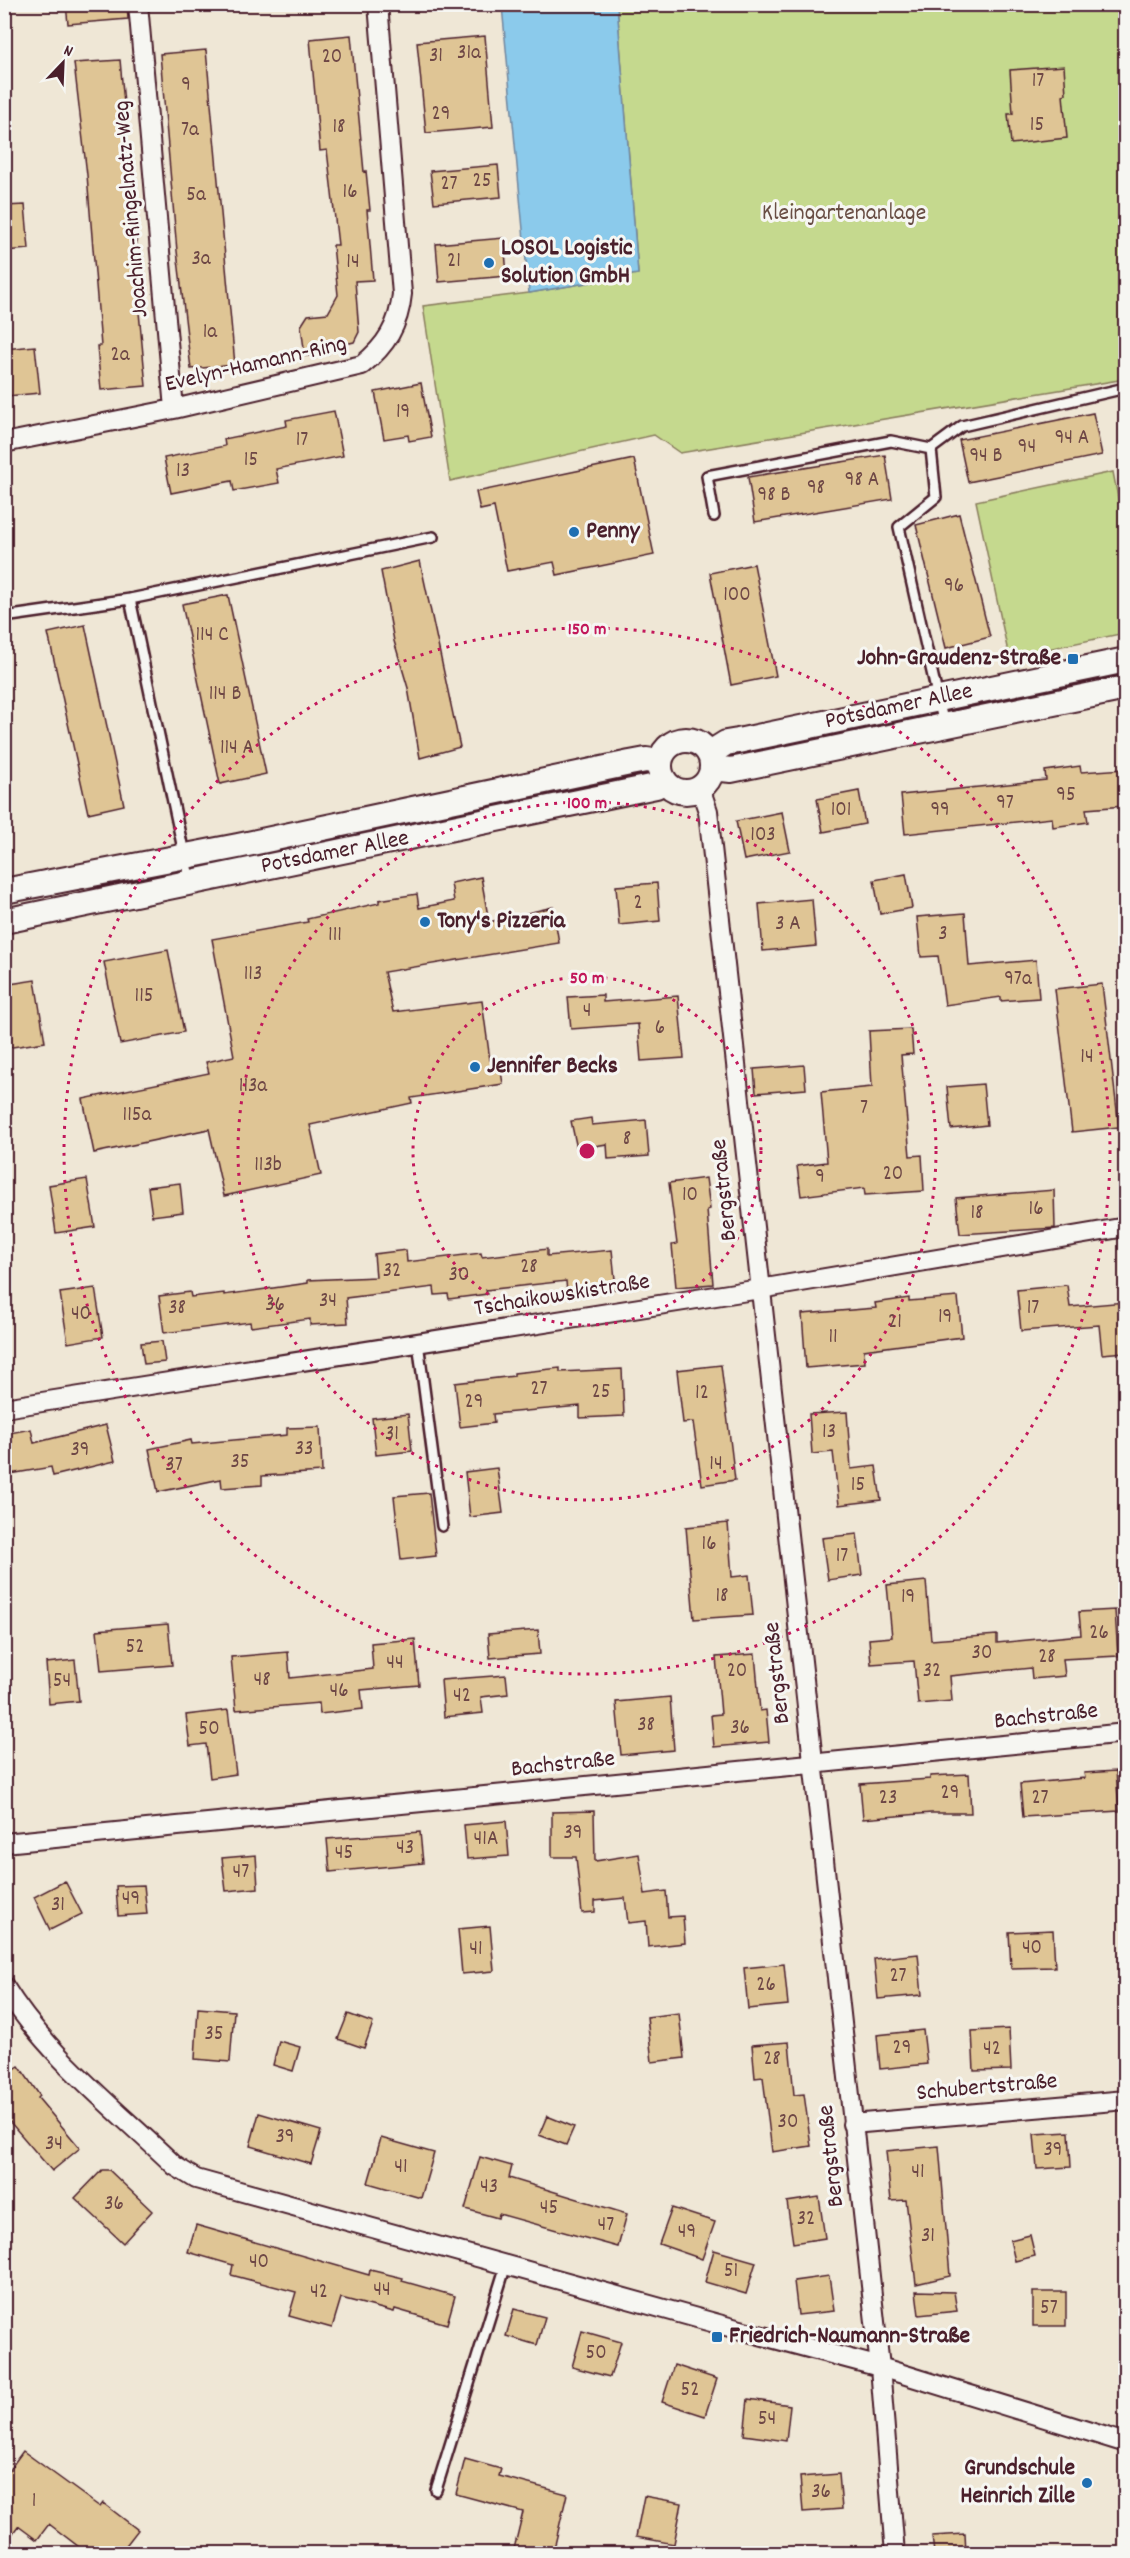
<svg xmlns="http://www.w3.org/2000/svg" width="1130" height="2558" font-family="Dekko,sans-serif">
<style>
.green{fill:#c5d98e;stroke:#887c5c;stroke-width:1.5}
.water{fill:#8bcaeb;stroke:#71869e;stroke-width:1.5}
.building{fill:#dfc595;stroke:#4a1f2b;stroke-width:1.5}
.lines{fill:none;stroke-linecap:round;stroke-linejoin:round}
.service-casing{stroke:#4a1f2b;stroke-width:14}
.minor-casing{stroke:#4a1f2b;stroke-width:22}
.tertiary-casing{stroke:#4a1f2b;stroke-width:28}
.service{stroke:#f6f6f2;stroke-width:9}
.minor{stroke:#f6f6f2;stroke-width:18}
.tertiary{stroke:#f6f6f2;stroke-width:24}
.ring{fill:none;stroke:#c2185b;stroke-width:3;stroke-dasharray:3 6}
.poi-dot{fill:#1f6fb2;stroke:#f6f6f2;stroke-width:2}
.labels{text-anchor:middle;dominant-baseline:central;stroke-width:6;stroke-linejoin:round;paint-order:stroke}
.number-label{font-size:21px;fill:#6f4846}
.street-label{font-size:24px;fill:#4a1f2b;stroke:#f6f6f2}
.park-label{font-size:24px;fill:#694e44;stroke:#f6f6f2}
.poi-label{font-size:24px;font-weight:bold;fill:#4a1f2b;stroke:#f6f6f2;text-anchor:start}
.centre{fill:#c2185b;stroke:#f6f6f2;stroke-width:3}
.ring-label{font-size:18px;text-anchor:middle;font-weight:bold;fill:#c2185b;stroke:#f6f6f2;stroke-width:6;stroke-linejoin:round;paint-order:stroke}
</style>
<rect width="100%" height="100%" fill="#efe7d6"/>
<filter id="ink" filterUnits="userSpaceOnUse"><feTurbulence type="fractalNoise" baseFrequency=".0167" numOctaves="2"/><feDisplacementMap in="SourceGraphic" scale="12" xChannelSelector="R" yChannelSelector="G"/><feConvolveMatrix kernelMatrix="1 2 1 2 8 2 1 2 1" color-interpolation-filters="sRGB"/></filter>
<g filter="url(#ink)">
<path class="green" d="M 617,5 L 1125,5 L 1125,379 L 680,453 L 654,435 L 450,481 L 423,306 L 529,293 L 638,274 Z
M 1113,472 L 1125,534 L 1125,633 L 1009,657 L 976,501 Z"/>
<path class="water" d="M 515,5 L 617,5 L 638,274 L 529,293 L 502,6 Z"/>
<path class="building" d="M 66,4 L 127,4 L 128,19 L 68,24 Z
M 351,35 L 364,172 L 366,171 L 370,210 L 367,210 L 373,280 L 355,281 L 359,332 L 354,342 L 332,347 L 328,354 L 305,356 L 301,326 L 308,315 L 328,313 L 338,295 L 333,245 L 338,245 L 327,150 L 320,151 L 310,39 Z
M 485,36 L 493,127 L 426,133 L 417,42 Z
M 206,50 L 235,365 L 191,369 L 177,251 L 160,54 Z
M 120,60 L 143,311 L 139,312 L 146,386 L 101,390 L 97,346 L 101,346 L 87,175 L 74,63 Z
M 1064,66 L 1066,94 L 1063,95 L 1067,138 L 1011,144 L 1008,114 L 1013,114 L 1010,70 Z
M 498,165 L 501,197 L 434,203 L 430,171 Z
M 25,205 L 29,249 L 4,251 L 4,206 Z
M 504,238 L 507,276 L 439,282 L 436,244 Z
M 35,346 L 40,393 L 7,396 L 4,349 Z
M 421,383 L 431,437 L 409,441 L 408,435 L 384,439 L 375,392 Z
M 334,411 L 343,456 L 276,469 L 279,483 L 234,491 L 232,481 L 171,493 L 164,458 L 225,446 L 224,439 L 287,426 L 286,420 Z
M 1093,413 L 1102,455 L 968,482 L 959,440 Z
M 885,455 L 892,499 L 755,522 L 748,477 Z
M 634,459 L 654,555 L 557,575 L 554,562 L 507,571 L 494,507 L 480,510 L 476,492 Z
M 959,514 L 990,637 L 946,648 L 916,525 Z
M 420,561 L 460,747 L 420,758 L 408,688 L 394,641 L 381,571 Z
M 754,564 L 776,676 L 731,685 L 710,573 Z
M 228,595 L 266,774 L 220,784 L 182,604 Z
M 85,625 L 124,805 L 88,813 L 48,633 Z
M 1080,766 L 1081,772 L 1125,769 L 1125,806 L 1086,809 L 1088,822 L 1053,827 L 1052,818 L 905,834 L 901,795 L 1046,780 L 1045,771 Z
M 859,791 L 865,824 L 823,832 L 817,799 Z
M 782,812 L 790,851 L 744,860 L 736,821 Z
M 906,874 L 912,908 L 880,914 L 874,880 Z
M 481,877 L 489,922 L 553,907 L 559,943 L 384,972 L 393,1012 L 482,1001 L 490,1060 L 499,1059 L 503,1084 L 411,1098 L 412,1103 L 310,1125 L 321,1175 L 224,1196 L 209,1129 L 94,1153 L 83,1099 L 209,1073 L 206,1062 L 234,1056 L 212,939 L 308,922 L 307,919 L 379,903 L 379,900 L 417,894 L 419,908 L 454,901 L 451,883 Z
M 657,883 L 660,921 L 619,925 L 616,886 Z
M 812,899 L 816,946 L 763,951 L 759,904 Z
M 965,913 L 969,966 L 1036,960 L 1039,998 L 1001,1001 L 1001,997 L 945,1005 L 938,956 L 921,957 L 917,917 Z
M 168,950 L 184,1032 L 120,1044 L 104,962 Z
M 35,980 L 45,1042 L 6,1048 L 4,985 Z
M 1102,984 L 1119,1127 L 1072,1132 L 1055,989 Z
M 603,995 L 603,1002 L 678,996 L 684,1058 L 641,1061 L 638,1024 L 571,1029 L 568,997 Z
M 911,1029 L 913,1054 L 901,1055 L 910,1156 L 922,1155 L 924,1191 L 865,1195 L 864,1188 L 801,1196 L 797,1166 L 827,1162 L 821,1092 L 872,1087 L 869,1031 Z
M 804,1065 L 806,1089 L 756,1093 L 754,1069 Z
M 983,1084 L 987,1125 L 951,1129 L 947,1087 Z
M 591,1118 L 592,1125 L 646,1120 L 649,1156 L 608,1159 L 607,1144 L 577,1149 L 571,1121 Z
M 706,1178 L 710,1209 L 707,1210 L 713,1284 L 676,1287 L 672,1245 L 677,1244 L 669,1183 Z
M 87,1179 L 95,1227 L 56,1233 L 49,1185 Z
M 180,1183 L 183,1212 L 152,1216 L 148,1187 Z
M 1054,1190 L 1055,1228 L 960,1234 L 956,1198 Z
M 547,1249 L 547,1256 L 612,1250 L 616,1289 L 567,1293 L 566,1281 L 486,1290 L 487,1294 L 449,1299 L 448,1294 L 435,1295 L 434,1287 L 346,1298 L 348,1323 L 310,1325 L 310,1319 L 251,1327 L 250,1322 L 164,1333 L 159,1296 L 190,1292 L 191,1297 L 224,1293 L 224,1295 L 308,1283 L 308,1280 L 376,1277 L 374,1254 L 406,1250 L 407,1262 L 481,1253 L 482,1257 Z
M 1067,1285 L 1070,1307 L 1125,1302 L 1125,1352 L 1102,1354 L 1099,1325 L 1021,1331 L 1017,1290 Z
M 95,1288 L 103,1337 L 68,1343 L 60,1293 Z
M 958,1297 L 962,1337 L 864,1350 L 865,1363 L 806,1368 L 802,1314 L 876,1308 L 875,1303 L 909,1298 L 909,1301 Z
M 162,1341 L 165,1362 L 144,1364 L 141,1343 Z
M 721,1365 L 735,1480 L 702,1485 L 693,1422 L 683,1423 L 677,1370 Z
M 560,1368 L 560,1372 L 622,1369 L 624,1416 L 580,1418 L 580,1406 L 493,1414 L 494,1423 L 460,1427 L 455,1383 L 514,1376 L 514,1373 Z
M 847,1412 L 851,1469 L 876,1466 L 881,1500 L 839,1505 L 833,1452 L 812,1454 L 809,1414 Z
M 408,1414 L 412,1451 L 376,1455 L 372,1418 Z
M 106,1425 L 115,1461 L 53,1476 L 51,1467 L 4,1475 L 4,1434 L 31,1429 L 34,1443 Z
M 320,1427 L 322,1472 L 262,1476 L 262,1485 L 222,1488 L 221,1479 L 158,1492 L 149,1449 L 191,1440 L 192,1444 L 287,1435 L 287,1428 Z
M 497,1468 L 503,1513 L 470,1517 L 465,1472 Z
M 429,1493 L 436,1556 L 401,1560 L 394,1496 Z
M 728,1523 L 732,1577 L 749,1575 L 753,1615 L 694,1619 L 686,1527 Z
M 857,1534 L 862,1575 L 828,1580 L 822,1538 Z
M 926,1581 L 931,1640 L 997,1635 L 997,1643 L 1081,1635 L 1079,1612 L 1115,1610 L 1118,1656 L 1063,1659 L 1065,1676 L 1032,1679 L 1031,1668 L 950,1676 L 952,1701 L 918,1704 L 914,1661 L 871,1664 L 869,1639 L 892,1637 L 887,1585 Z
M 168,1624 L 172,1665 L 101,1671 L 97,1630 Z
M 538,1630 L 540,1654 L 490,1658 L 488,1634 Z
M 415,1639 L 419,1685 L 361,1690 L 363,1709 L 320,1714 L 319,1703 L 236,1710 L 231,1657 L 288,1652 L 290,1678 L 373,1669 L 371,1643 Z
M 755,1654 L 760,1711 L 766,1710 L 769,1742 L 714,1747 L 711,1715 L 721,1714 L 716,1657 Z
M 75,1660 L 79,1701 L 49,1704 L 46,1663 Z
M 506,1675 L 508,1694 L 481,1697 L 483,1713 L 444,1717 L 441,1680 Z
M 670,1697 L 674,1750 L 621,1755 L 616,1702 Z
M 228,1710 L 236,1774 L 210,1778 L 206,1744 L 190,1746 L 186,1715 Z
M 1116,1771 L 1119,1811 L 1023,1817 L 1020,1784 L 1085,1778 L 1084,1773 Z
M 969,1774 L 971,1813 L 931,1813 L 863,1819 L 860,1784 L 930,1779 L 930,1776 Z
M 594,1811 L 595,1861 L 639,1854 L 645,1894 L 666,1891 L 668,1917 L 683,1916 L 685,1943 L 648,1947 L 646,1921 L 628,1923 L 625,1898 L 595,1901 L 595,1912 L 582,1913 L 576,1857 L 552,1857 L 552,1812 Z
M 506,1821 L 509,1856 L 467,1859 L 464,1825 Z
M 420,1832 L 423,1863 L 330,1872 L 327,1839 Z
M 256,1855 L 258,1888 L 226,1891 L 222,1858 Z
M 65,1881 L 82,1914 L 50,1930 L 34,1897 Z
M 144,1885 L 147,1914 L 118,1916 L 116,1886 Z
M 490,1926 L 494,1971 L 462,1974 L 458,1929 Z
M 1053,1930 L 1055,1967 L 1011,1968 L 1009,1932 Z
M 918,1954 L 922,1995 L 878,1999 L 874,1959 Z
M 784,1964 L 788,2005 L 748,2009 L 744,1968 Z
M 198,2008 L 234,2011 L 230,2062 L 195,2059 Z
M 679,2013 L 684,2058 L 652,2062 L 647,2017 Z
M 348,2014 L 373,2023 L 364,2048 L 338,2039 Z
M 1009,2029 L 1011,2070 L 974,2071 L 972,2031 Z
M 923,2030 L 927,2064 L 880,2069 L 877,2035 Z
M 279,2041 L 300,2047 L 293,2071 L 273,2065 Z
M 789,2042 L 794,2095 L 804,2094 L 811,2146 L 772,2152 L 763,2077 L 755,2078 L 752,2045 Z
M 19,2066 L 40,2096 L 38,2098 L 80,2148 L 52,2171 L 4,2115 L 4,2076 Z
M 259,2113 L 321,2131 L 311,2164 L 250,2146 Z
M 547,2116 L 574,2127 L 566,2145 L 539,2135 Z
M 1069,2132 L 1071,2167 L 1037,2169 L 1034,2134 Z
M 381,2138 L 434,2153 L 421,2198 L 368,2183 Z
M 939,2146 L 950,2276 L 916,2284 L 906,2200 L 891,2201 L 886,2151 Z
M 480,2157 L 512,2166 L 509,2178 L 627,2214 L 618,2247 L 499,2214 L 498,2218 L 465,2209 Z
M 102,2170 L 109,2170 L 152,2211 L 123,2243 L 75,2198 Z
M 819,2197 L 825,2238 L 793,2243 L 787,2202 Z
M 672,2208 L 715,2222 L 702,2259 L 659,2244 Z
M 196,2225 L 369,2275 L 370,2270 L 403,2278 L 402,2281 L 455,2296 L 447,2324 L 395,2309 L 394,2312 L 341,2298 L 332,2328 L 289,2316 L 296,2292 L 231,2275 L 233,2265 L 188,2252 Z
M 1030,2235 L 1035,2256 L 1015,2261 L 1010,2240 Z
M 714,2250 L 756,2262 L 746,2294 L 705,2282 Z
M 829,2276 L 834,2311 L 798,2315 L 794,2281 Z
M 916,2291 L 954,2292 L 957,2311 L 919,2315 Z
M 1033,2292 L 1066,2292 L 1066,2326 L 1033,2326 Z
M 514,2309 L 545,2317 L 537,2345 L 506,2336 Z
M 582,2331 L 621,2342 L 610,2377 L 572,2367 Z
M 674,2365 L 717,2379 L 705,2416 L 662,2402 Z
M 748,2399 L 790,2405 L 786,2441 L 744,2435 Z
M 23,2451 L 100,2507 L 103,2503 L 138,2530 L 120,2553 L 87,2553 L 49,2524 L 37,2540 L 18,2526 L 4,2545 L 4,2477 Z
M 465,2459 L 501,2469 L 499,2476 L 567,2494 L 553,2553 L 513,2553 L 523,2512 L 456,2494 Z
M 839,2474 L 842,2509 L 803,2512 L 800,2477 Z
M 644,2496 L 682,2503 L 674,2544 L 636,2537 Z
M 965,2534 L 966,2553 L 934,2553 L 932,2536 Z"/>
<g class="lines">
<defs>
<path id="service" d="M 931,449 L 936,497 L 899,527 L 944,725
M 714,516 L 707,476 L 891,441 L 931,449 L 962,426 L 1121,389 L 1126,391
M 4,617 L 130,599
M 190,882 L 130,599 L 433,537
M 418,1342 L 442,1526
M 436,2490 L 506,2265"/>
<path id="minor" d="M 138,4 L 174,409
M 4,443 L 174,409 L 362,365 C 386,346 399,325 402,294 L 378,4
M 700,788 L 708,811 L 880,2367 L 895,2554
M 4,1408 L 760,1289 L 1126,1227
M 4,1843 L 1126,1733
M 4,1986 C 47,2056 116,2109 175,2166 L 196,2179 L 722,2325 L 880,2367 L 1126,2443
M 852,2124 L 1126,2100"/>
<path id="tertiary" d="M660 766a26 26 0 1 1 52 0a26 26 0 1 1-52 0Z
M 710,753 L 726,743 L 738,741 L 1126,660
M 713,768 L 731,770 L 1126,688
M 4,891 L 238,846 L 630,763 L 646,760 L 660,762
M 4,921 L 656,786 L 665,781"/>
</defs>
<use href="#service" class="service-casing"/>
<use href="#minor" class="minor-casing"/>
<use href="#tertiary" class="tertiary-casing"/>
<use href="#service" class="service"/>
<use href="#minor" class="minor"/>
<use href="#tertiary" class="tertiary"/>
</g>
</g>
<g class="ring">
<circle cx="587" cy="1151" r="174"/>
<circle cx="587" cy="1151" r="349"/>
<circle cx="587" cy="1151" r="523"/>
</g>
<g class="poi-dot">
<circle cx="489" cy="263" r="6"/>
<circle cx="574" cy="532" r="6"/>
<rect x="1067" y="653" width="12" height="12" rx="3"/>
<circle cx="425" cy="922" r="6"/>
<circle cx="475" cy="1067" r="6"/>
<rect x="711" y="2331" width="12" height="12" rx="3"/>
<circle cx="1087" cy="2483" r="6"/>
</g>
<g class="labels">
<g class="number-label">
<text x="469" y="54">31a</text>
<text x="436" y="57">31</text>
<text x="332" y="58">20</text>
<text x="1038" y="82">17</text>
<text x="186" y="86">9</text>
<text x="441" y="115">29</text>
<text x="1037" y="126">15</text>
<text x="339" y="128">18</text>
<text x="190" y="131">7a</text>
<text x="482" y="182">25</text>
<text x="449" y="185">27</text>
<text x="350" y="193">16</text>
<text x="196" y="196">5a</text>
<text x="201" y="260">3a</text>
<text x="454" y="262">21</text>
<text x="353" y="263">14</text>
<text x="210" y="333">1a</text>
<text x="120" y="356">2a</text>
<text x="403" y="413">19</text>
<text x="1072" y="439">94 A</text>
<text x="302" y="441">17</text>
<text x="1027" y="448">94</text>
<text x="986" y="457">94 B</text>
<text x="251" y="461">15</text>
<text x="183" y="472">13</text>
<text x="862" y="481">98 A</text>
<text x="816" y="489">98</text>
<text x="774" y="496">98 B</text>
<text x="954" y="587">96</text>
<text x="737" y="596">100</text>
<text x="212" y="636">114 C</text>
<text x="225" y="695">114 B</text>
<text x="237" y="749">114 A</text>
<text x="1066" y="796">95</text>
<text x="1005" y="804">97</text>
<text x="841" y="811">101</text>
<text x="940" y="811">99</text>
<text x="763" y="836">103</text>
<text x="638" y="904">2</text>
<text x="788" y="925">3 A</text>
<text x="943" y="935">3</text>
<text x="335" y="936">111</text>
<text x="253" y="975">113</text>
<text x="1018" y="980">97a</text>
<text x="144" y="997">115</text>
<text x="587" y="1012">4</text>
<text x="660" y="1029">6</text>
<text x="1087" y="1058">14</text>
<text x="253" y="1087">113a</text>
<text x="864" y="1109">7</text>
<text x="137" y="1116">115a</text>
<text x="627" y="1140">8</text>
<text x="268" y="1166">113b</text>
<text x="893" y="1175">20</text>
<text x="820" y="1178">9</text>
<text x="690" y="1196">10</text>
<text x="1036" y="1210">16</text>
<text x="977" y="1214">18</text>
<text x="529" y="1268">28</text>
<text x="392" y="1272">32</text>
<text x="459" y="1276">30</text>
<text x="328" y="1302">34</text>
<text x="275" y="1306">36</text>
<text x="177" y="1309">38</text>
<text x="1033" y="1309">17</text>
<text x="81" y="1315">40</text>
<text x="945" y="1318">19</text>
<text x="895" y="1323">21</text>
<text x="833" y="1338">11</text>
<text x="539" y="1390">27</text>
<text x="601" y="1393">25</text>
<text x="702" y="1394">12</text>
<text x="474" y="1403">29</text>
<text x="829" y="1433">13</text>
<text x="392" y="1435">31</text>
<text x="304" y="1450">33</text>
<text x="80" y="1451">39</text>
<text x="240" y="1463">35</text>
<text x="716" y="1465">14</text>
<text x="174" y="1466">37</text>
<text x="858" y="1486">15</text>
<text x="709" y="1545">16</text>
<text x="842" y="1557">17</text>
<text x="722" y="1597">18</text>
<text x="908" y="1598">19</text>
<text x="1099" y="1634">26</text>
<text x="135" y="1648">52</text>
<text x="982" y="1654">30</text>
<text x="1047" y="1658">28</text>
<text x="395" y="1664">44</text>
<text x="737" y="1672">20</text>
<text x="932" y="1672">32</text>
<text x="262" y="1681">48</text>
<text x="62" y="1682">54</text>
<text x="339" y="1692">46</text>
<text x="462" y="1697">42</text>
<text x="646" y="1726">38</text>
<text x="740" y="1729">36</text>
<text x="209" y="1730">50</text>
<text x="950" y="1794">29</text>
<text x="888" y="1799">23</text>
<text x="1040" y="1799">27</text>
<text x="573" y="1834">39</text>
<text x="486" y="1840">41A</text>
<text x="405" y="1849">43</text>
<text x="344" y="1854">45</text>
<text x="241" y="1873">47</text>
<text x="131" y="1900">49</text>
<text x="58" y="1906">31</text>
<text x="1032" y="1949">40</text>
<text x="476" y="1950">41</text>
<text x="898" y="1977">27</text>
<text x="766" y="1986">26</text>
<text x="214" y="2035">35</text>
<text x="902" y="2049">29</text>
<text x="992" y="2050">42</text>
<text x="772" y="2060">28</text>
<text x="788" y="2123">30</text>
<text x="285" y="2138">39</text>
<text x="54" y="2145">34</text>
<text x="1053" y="2151">39</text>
<text x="401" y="2168">41</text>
<text x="918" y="2173">41</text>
<text x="489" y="2188">43</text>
<text x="114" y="2205">36</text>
<text x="549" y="2209">45</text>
<text x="806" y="2220">32</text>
<text x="606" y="2226">47</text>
<text x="687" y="2233">49</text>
<text x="928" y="2237">31</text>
<text x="259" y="2263">40</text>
<text x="731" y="2272">51</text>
<text x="382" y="2291">44</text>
<text x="319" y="2293">42</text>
<text x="1049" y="2309">57</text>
<text x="596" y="2354">50</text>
<text x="690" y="2391">52</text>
<text x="767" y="2420">54</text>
<text x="821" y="2493">36</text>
<text x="34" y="2502">1</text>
</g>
<g class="street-label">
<text transform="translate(132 209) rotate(-95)">Joachim-Ringelnatz-Weg</text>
<text transform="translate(256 365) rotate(-13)">Evelyn-Hamann-Ring</text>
<text transform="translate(899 707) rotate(-12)">Potsdamer Allee</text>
<text transform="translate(335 853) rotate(-11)">Potsdamer Allee</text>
<text transform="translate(725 1190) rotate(-96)">Bergstraße</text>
<text transform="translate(562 1296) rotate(-9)">Tschaikowskistraße</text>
<text transform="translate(778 1673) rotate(-96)">Bergstraße</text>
<text transform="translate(1046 1717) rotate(-6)">Bachstraße</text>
<text transform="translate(563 1765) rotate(-6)">Bachstraße</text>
<text transform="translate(987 2088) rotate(-5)">Schubertstraße</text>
<text transform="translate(832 2156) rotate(-96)">Bergstraße</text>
</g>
<g class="park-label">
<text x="844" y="214">Kleingartenanlage</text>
</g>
<g class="poi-label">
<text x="501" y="249">LOSOL Logistic<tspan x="501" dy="28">Solution GmbH</tspan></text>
<text x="586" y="532">Penny</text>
<text x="1061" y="659" text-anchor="end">John-Graudenz-Straße</text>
<text x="437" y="922">Tony's Pizzeria</text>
<text x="487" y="1067">Jennifer Becks</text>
<text x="729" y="2337">Friedrich-Naumann-Straße</text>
<text x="1075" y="2469" text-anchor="end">Grundschule<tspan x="1075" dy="28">Heinrich Zille</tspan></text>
</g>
</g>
<circle cx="587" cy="1151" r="9" class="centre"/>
<g class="ring-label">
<text x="587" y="634">150 m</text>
<text x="587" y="808">100 m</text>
<text x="587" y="983">50 m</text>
</g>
<rect width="1130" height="2558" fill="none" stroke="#f6f6f2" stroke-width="24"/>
<rect x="12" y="12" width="1106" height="2534" fill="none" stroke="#4a1f2b" stroke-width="2" filter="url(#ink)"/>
<g transform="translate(63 63) rotate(23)" stroke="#f6f6f2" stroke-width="4.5" paint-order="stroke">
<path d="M0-4.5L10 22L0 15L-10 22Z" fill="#4a1f2b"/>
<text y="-9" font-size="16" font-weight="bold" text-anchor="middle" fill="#4a1f2b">N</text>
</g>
</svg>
